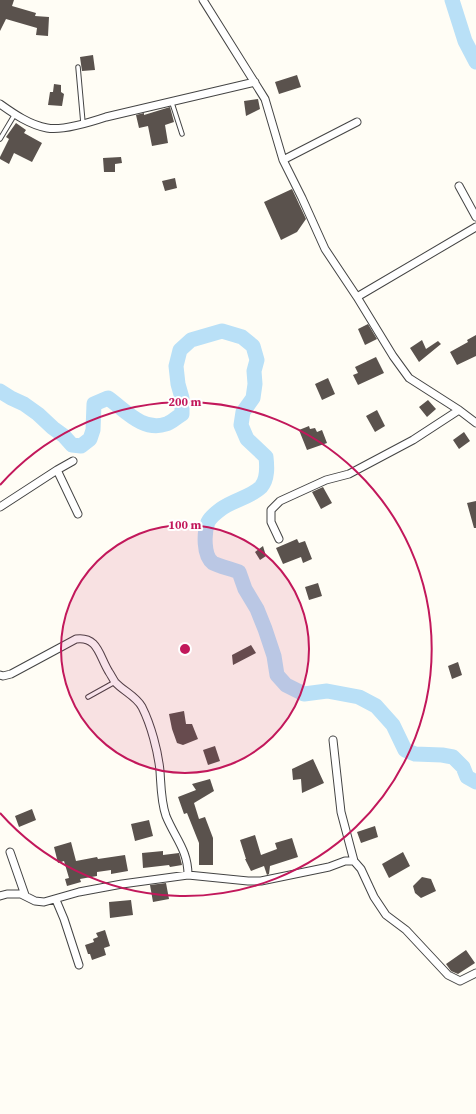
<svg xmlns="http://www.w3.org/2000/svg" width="476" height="1114" font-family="'Source Serif 4',serif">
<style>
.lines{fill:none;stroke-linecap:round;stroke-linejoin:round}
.river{stroke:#b9e0f7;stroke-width:15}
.building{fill:#5a524d}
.service-casing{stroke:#444;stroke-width:5.5}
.minor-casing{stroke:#444;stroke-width:9}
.service{stroke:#fff;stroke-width:3.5}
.minor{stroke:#fff;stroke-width:7}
.ring{fill:none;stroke:#c2185b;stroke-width:2}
.centre{fill:#c2185b;stroke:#fff;stroke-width:2}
.ring-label{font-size:12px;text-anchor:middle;font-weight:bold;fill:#c2185b;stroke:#fff;stroke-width:4;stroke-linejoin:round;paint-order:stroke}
</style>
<rect width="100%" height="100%" fill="#fffdf5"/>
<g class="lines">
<path class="river" d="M 452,0 L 465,41 L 476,62
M 0,391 L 11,398 L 24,404 L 38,414 L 53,428 L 64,436 L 72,445 L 81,446 L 90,439 L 93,430 L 94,404 L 108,398 C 125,410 143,432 166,424 C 171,423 177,417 182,414 L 182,398 L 178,384 L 176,366 L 180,350 L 191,340 L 222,331 L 242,337 L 253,346 L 257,360 L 254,371 L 255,384 L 253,398 L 243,412 L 241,425 L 247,439 L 266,457 C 267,466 268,479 261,487 C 251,497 233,500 221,509 C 217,512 210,518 208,522 C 204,532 203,556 213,563 C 216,565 234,570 239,572 L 245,589 L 257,609 L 265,629 L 274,656 L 277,675 L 286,685 L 304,694 L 327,691 L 359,697 L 376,706 L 393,725 L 405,750 L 415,754 L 442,755 L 453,757 L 463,767 L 467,777 L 476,782"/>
</g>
<path class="building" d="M 0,0 L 14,0 L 12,6 L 36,13 L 35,16 L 49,17 L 48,36 L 36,35 L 37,28 L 6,19 L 0,31 Z
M 93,55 L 95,70 L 82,71 L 80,57 Z
M 297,75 L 301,87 L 279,94 L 275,82 Z
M 54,84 L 61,85 L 61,92 L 64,94 L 62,106 L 48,105 L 50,92 L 53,92 Z
M 258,99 L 260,109 L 246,116 L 244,101 Z
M 170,107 L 174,122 L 165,125 L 168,143 L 152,146 L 148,126 L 139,128 L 136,115 L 144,113 L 144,115 Z
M 16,123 L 26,130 L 24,133 L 42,143 L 32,162 L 14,153 L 9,164 L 0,159 L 0,157 L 9,139 L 6,137 Z
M 121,157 L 122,163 L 115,164 L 115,172 L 104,172 L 103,158 Z
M 175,178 L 177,188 L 165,191 L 162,181 Z
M 292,189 L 306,219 L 297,232 L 281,240 L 264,202 Z
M 368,324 L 377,339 L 365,345 L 358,329 Z
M 476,335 L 476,356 L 457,365 L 450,352 L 468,342 L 467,340 Z
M 422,340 L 426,349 L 438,341 L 441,344 L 419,362 L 410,348 Z
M 376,357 L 384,373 L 358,385 L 353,375 L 358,373 L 355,367 Z
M 328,378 L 335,394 L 322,400 L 315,384 Z
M 428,400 L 436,409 L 427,417 L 419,407 Z
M 377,410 L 385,426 L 375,432 L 366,416 Z
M 309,426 L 310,429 L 315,428 L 317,432 L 322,430 L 327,443 L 307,450 L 299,430 Z
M 464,432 L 470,441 L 459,449 L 453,440 Z
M 323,487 L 332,503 L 321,509 L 312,492 Z
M 476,501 L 476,528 L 474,528 L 467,503 Z
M 297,539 L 299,543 L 305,541 L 312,559 L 303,563 L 301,557 L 283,564 L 276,548 Z
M 263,546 L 266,556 L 260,560 L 255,552 Z
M 318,583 L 322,596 L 309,600 L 305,587 Z
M 251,645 L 256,653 L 233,665 L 232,655 Z
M 458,662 L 462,675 L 452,679 L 448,666 Z
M 184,711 L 186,724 L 192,724 L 198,739 L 183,745 L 177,743 L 172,729 L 169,714 Z
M 215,746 L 220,761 L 208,765 L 203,750 Z
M 313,759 L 324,783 L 302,793 L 301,779 L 293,780 L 292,769 Z
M 210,779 L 214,791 L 194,803 L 199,819 L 205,817 L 213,838 L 213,865 L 199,865 L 199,843 L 187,813 L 184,814 L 178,797 L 196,790 L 192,784 Z
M 32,809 L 36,820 L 19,827 L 15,816 Z
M 149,820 L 153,836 L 135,841 L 131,824 Z
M 375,826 L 378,837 L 361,843 L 357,832 Z
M 255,835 L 261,855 L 277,849 L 275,843 L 292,838 L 298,857 L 270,866 L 269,874 L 267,875 L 264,866 L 251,871 L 245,859 L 246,859 L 240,840 Z
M 71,842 L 76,861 L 97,857 L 98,859 L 125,855 L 128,871 L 111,874 L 111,870 L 97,872 L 97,876 L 80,879 L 81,882 L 67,886 L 65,879 L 69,878 L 64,861 L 58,863 L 54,847 Z
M 163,851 L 163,855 L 179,853 L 182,865 L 170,867 L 169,865 L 143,868 L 142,853 Z
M 403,852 L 410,866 L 389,878 L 382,864 Z
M 422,877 L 431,879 L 436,891 L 421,898 L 415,893 L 413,886 Z
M 166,883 L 169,899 L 153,902 L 150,885 Z
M 131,900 L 133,915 L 110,918 L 109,902 Z
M 105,930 L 110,946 L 104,948 L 106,955 L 92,960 L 90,954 L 88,954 L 85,945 L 94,942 L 93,939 L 98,937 L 96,933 Z
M 466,950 L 475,963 L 458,974 L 451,971 L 446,964 Z"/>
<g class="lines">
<defs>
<path id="service" d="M 78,67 L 83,123
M 172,103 L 182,134
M 0,139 L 15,114
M 88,697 L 115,682"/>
<path id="minor" d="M 203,0 L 265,99 L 283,160 L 302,198 L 325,249 L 357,297 L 393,356 L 409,378 L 459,410 L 476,423
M 0,104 C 14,114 30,125 47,128 C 63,131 91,122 106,117 L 255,82
M 283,160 L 357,122
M 459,186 L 476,217
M 357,297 L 476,227
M 57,470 L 78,514
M 0,507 L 57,470 L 73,461
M 279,539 L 271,522 L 271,510 L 280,501 L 326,480 L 349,474 L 413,440 L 459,410
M 0,675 L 3,676 L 11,674 L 76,639 C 98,636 99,656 109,672 C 111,675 113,679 115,682 C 123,691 136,696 142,707 C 151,725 158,751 160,771 C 161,786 161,802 166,816 C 175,838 188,850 188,875
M 333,740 L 341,812 L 354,861
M 10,852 L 25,895
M 0,896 L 7,894 L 21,894 L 35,901 L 44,902 L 79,892 L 122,884 L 188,875 L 248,881 L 261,881 L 329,867 L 345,861 L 354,861 L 361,869 L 374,897 L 386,915 L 406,930 L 448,975 L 460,981 L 476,973
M 56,900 L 64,919 L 79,965"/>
</defs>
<use href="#service" class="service-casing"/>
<use href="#minor" class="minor-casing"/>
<use href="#service" class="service"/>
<use href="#minor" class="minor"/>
</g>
<circle cx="185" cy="649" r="124" fill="#c2185b" fill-opacity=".12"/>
<g class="ring">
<circle cx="185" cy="649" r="124"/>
<path d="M0 485A247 247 0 1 1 0 813"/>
</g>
<circle cx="185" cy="649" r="6" class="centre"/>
<g class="ring-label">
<text x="185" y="406">200 m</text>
<text x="185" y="529">100 m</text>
</g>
</svg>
